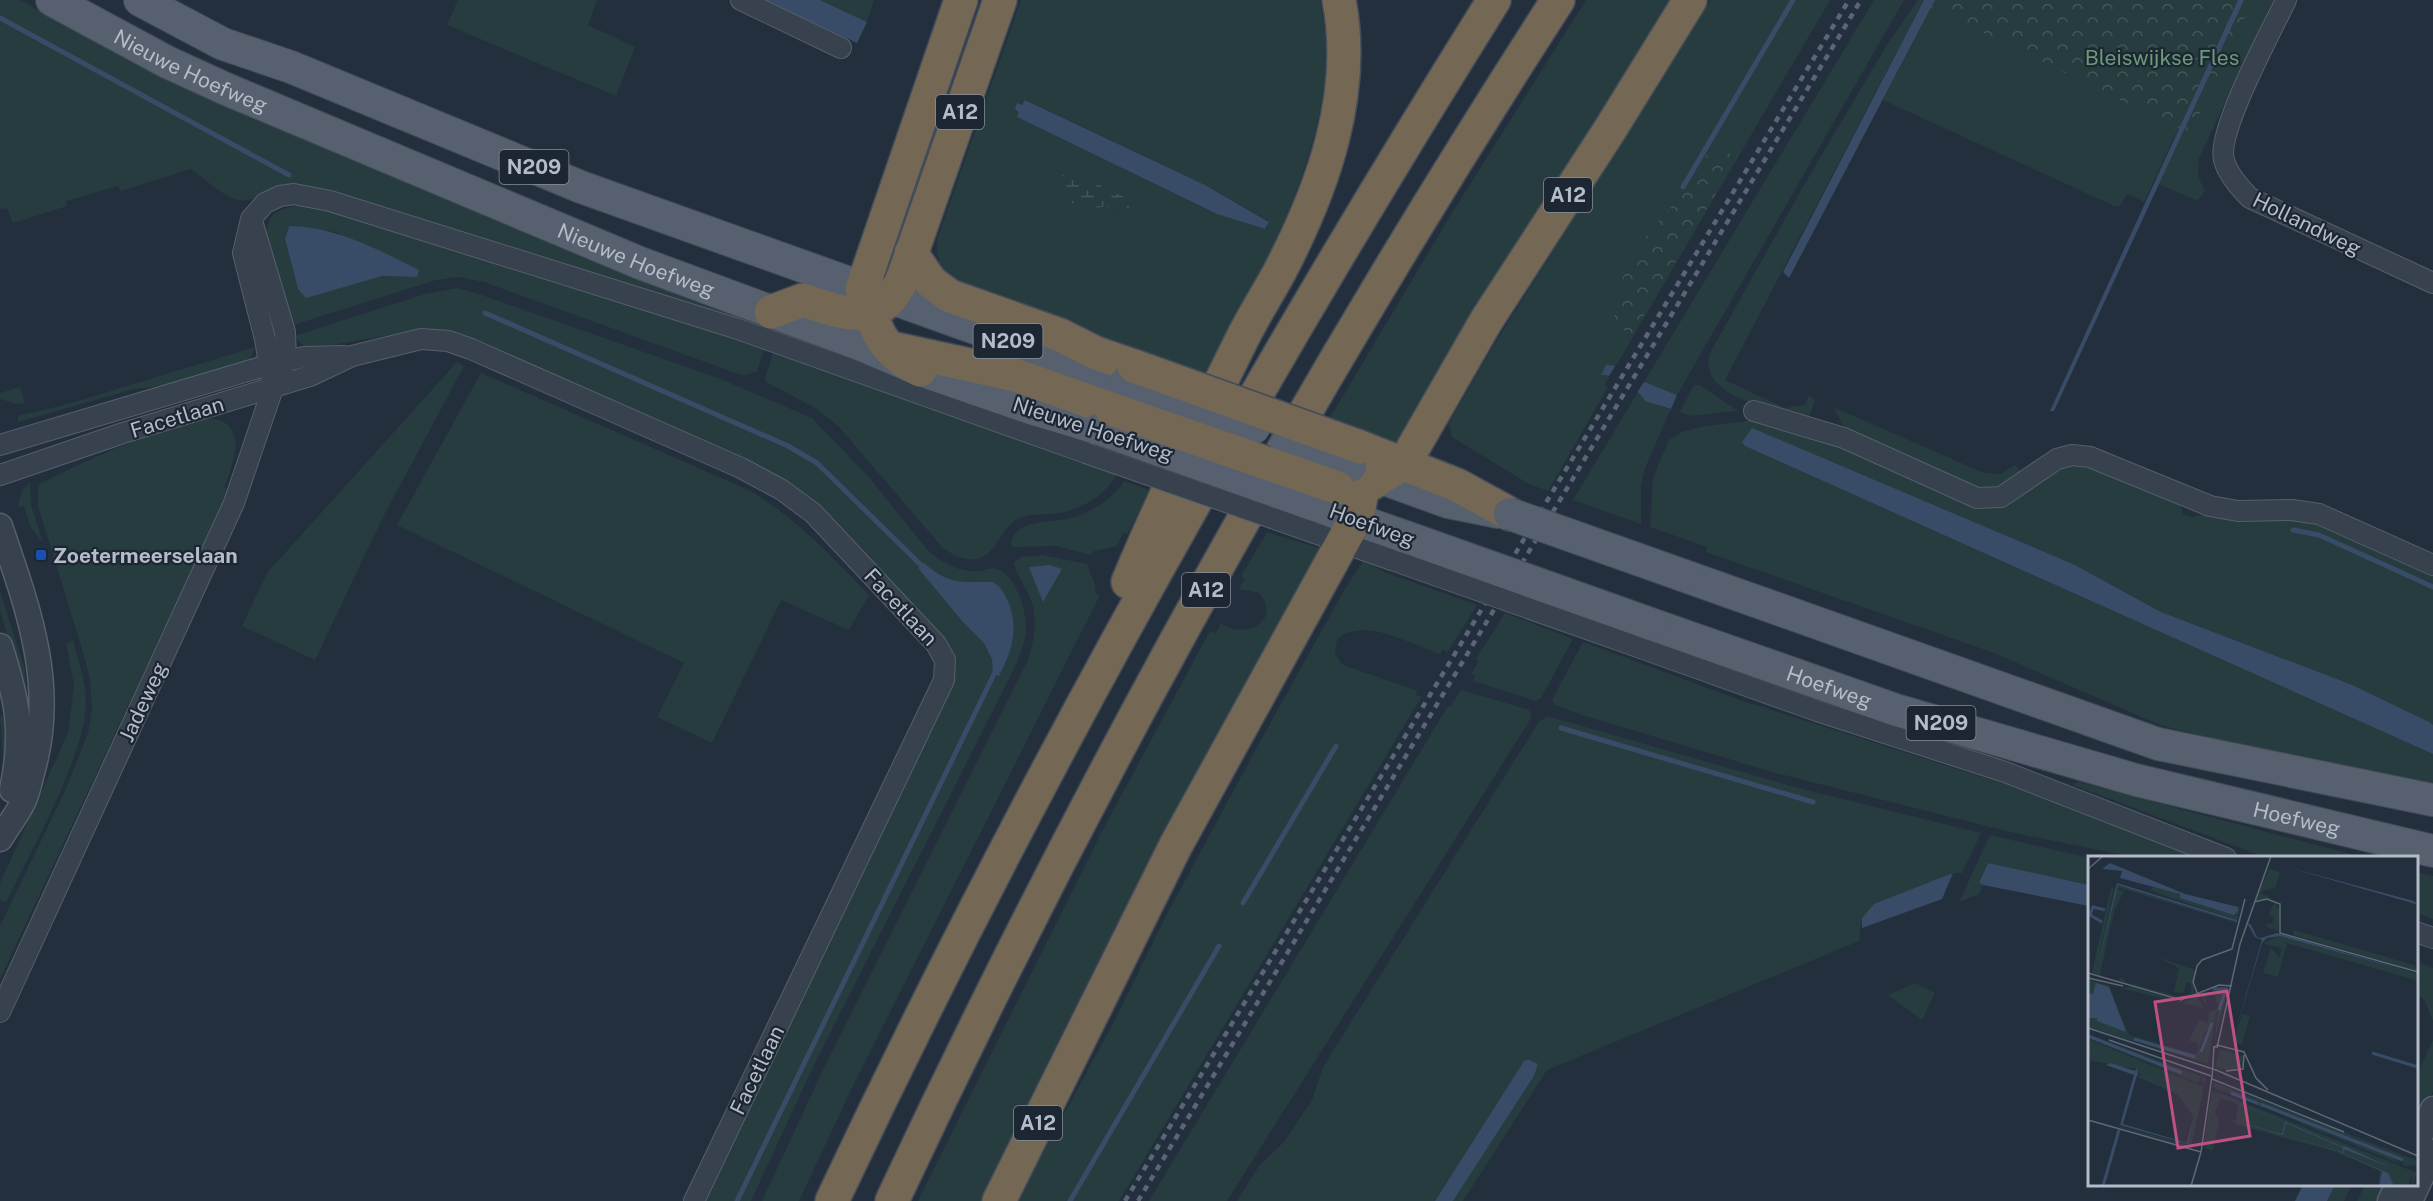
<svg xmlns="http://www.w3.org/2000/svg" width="2433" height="1201" font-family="'Public Sans',sans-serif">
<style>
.grass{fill:#263c3f;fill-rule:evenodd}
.forest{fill:url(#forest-crowns)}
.wetland{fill:url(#wetland-marsh)}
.water{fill:#394c67}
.pier{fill:#242f3e}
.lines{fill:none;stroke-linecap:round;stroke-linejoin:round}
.stream{stroke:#394c67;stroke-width:5}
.minor-casing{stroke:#565f6c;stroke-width:22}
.tertiary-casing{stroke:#565f6c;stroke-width:27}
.primary-casing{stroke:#414a57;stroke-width:34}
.motorway-casing{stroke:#434c59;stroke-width:36}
.minor{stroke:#38414e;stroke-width:20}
.tertiary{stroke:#38414e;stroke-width:24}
.primary{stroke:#56606e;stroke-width:32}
.motorway{stroke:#746855;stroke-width:33}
.rail{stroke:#5a6575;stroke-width:4.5;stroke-dasharray:6 6;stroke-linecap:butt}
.minor-bridge-casing{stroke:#565f6c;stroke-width:22;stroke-linecap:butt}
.primary-bridge-casing{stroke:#414a57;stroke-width:34;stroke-linecap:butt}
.motorway-bridge-casing{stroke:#434c59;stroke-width:36;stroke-linecap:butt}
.minor-bridge{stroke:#38414e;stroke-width:20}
.primary-bridge{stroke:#56606e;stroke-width:32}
.motorway-bridge{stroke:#746855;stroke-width:33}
.transit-dot{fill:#1a4fb4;stroke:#1d2633;stroke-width:2}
.labels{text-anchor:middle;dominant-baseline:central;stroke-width:4.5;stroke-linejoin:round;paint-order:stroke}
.shield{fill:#1d2633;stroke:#878f9c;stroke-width:1.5}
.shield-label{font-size:20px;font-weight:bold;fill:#b4bcc9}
.park-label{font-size:21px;fill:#6b9a76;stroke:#1d2633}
.street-label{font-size:21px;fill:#b4bcc9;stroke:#1d2633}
.poi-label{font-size:21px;font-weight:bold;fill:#b4bcc9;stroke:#1d2633;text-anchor:start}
.inset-river{fill:none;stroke:#394c67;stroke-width:3}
.inset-road{fill:none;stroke:#5e6776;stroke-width:1.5}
.view{fill:#bd5182;fill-opacity:0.15;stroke:#bd5182;stroke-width:3}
.inset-edge{fill:none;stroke:#b4bcc9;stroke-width:3}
</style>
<defs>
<pattern id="forest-crowns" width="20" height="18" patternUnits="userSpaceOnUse" patternTransform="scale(1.5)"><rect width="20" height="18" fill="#263c3f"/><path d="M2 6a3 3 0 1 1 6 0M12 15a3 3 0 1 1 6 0" fill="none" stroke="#435659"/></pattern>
<pattern id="wetland-marsh" width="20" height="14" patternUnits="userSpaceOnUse" patternTransform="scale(1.5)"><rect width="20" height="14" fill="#263c3f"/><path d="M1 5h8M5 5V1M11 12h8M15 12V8" fill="none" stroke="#435659"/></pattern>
</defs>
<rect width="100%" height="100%" fill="#242f3e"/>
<path class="grass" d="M 0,0 L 20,0 L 114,52 L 229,108 L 596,262 L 748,319 L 747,321 L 302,185 C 277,181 254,207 234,199 C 219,193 204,178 191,169 L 121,191 L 118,186 L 66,201 L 67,206 L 13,223 L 7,208 L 0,209 Z
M 458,0 L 597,0 L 588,25 L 635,47 L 616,96 L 447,25 Z
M 820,0 L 874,0 L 867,22 Z
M 1021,0 L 1320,0 C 1323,19 1327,39 1326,59 C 1322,167 1256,283 1208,378 L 962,289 C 945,274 931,259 939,234 ZM 1026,100 L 1205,185 L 1269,221 L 1266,229 L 1217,214 L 1017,117 ZM 1132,201 L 1125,213 L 1105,206 Z
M 1586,0 L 1677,0 L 1399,452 L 1327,423 L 1452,213 Z
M 1711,0 L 1830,0 L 1616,366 L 1605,374 L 1611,375 L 1604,385 L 1608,387 L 1548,491 L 1529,484 L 1452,437 L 1449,423 L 1492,348 Z
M 1874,0 L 1904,0 L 1677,395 L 1644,382 Z
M 1918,0 L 1924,0 L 1725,380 L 1785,408 L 1805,405 L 1809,395 L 1815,400 L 1810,415 L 1806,417 C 1777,410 1696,398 1710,353 L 1804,185 L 1888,43 Z
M 1935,0 L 2238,0 L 2144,202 L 2127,194 L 2120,206 L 2114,206 L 1883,100 Z
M 2244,0 L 2273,0 L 2199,158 L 2198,177 L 2205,190 L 2198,201 L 2158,184 Z
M 296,205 L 323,208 L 765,347 L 757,371 L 744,376 L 484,282 L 458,277 L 436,280 L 290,326 L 264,238 L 270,218 L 276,212 ZM 289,226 L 335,232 L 419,270 L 416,277 L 382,276 L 298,289 L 285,239 Z
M 457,288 L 479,294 L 718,378 L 812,418 L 868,476 L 929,552 C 943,563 960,573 979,571 C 986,570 991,567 997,569 C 1017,574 1028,616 1026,633 C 1024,646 1019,657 1014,669 L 813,1067 L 751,1201 L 705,1201 L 952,684 C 957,668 957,656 947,641 L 820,508 L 454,334 L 426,329 L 314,348 L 303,345 L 294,336 L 425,294 Z
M 255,347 L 251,357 L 243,363 L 169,385 L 134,389 L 18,422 L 18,416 L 68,404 Z
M 774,350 L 1118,473 C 1105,496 1080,511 1054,514 C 1043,515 1029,513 1018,519 C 1001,528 998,551 980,558 C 967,563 952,555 942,547 L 839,427 L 817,409 L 766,382 L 765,378 Z
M 457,362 L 464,366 L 382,519 L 315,660 L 242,626 L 267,573 Z
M 481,373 L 751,491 C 798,520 830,555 869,595 L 849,630 L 781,600 L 712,743 L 657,717 L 684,663 L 397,525 Z
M 1694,385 L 1700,385 L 1738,411 L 1689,416 L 1680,412 Z
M 20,387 L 25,403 L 17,404 L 0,399 L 0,393 Z
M 1638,392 L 1662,407 L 1671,409 L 1645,468 L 1641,486 L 1641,524 L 1573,500 Z
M 1833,407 L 1984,473 L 2001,474 L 2015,465 L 2021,472 L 2000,486 L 1974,488 L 1860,436 L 1843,425 Z
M 211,418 C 249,424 234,463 224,487 L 229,490 L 0,979 L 0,926 L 66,789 L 88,733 L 92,708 L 90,679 L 82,649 L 38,506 L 38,485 C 92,457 151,431 211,418 Z
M 1755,420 L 1841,448 L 1974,506 C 2026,516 2033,468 2072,465 C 2098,463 2154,494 2180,505 L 2183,514 L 2192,517 L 2205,514 L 2233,520 L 2305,521 L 2327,526 L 2433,575 L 2433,725 L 2350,684 L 2161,612 L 2075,565 L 1745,446 L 2433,754 L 2433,785 L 2238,745 L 2160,725 L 1994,653 L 1706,552 L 1707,547 L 1650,527 L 1653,478 L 1669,440 L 1682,432 L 1705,426 Z
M 1124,481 L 1149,490 L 1127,535 L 1123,533 L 1117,546 L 1094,551 L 1091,555 L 1056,546 L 1014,547 L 1011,545 C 1012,517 1056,524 1075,517 C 1093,511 1115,497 1124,481 Z
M 30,482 L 31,505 L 43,543 L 30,526 L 24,506 L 17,508 L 22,491 Z
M 1267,532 L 1322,549 L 993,1201 L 918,1201 L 1101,833 L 1210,631 L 1216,633 L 1221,623 C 1244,641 1283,621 1259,593 L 1239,589 L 1245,578 L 1241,576 Z
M 1042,555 L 1088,564 C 1088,575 1098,581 1095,593 L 1100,595 L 851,1090 L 799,1201 L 762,1201 L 821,1074 L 1027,662 C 1035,640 1039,615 1028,593 C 1023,583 1016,574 1014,563 L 1021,557 Z
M 1364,560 L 1384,572 L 1477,605 L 1447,653 L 1443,649 L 1440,654 C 1410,644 1365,616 1337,639 L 1335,654 L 1343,665 L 1418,691 L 1415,695 L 1422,696 L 1119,1201 L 1017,1201 L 1116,1018 L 1166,916 L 1256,749 L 1346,587 Z
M 0,592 L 25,670 L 30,727 L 18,670 L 0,610 Z
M 1505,613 L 1573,639 L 1541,698 L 1536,701 L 1473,681 L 1475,676 L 1471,674 L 1479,661 L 1476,659 Z
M 73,640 C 78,661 86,682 86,703 C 85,757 30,852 6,903 L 0,900 L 0,883 L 68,733 L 74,685 L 66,643 Z
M 1583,642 L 1743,701 L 2017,788 L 2197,857 L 2133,857 L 2010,832 L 1772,772 L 1579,714 L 1555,705 L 1552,700 Z
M 1461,690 L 1529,710 L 1532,717 L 1227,1201 L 1149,1201 L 1448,706 L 1450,707 Z
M 0,691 C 15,707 6,780 0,801 L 3,757 L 0,717 L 4,715 Z
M 1547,716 L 1802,789 L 1981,833 L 1962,873 L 1952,873 L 1862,918 L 1859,941 L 1547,1070 L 1463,1201 L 1453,1201 L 1534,1076 L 1538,1065 L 1524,1061 L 1435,1201 L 1237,1201 L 1259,1166 L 1284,1142 L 1312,1100 L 1323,1067 L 1538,723 Z
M 2078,782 L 2362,857 L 2264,857 L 2073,785 Z
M 1990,835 L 2090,858 L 2089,885 L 1988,863 L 1979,883 L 1983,885 L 1979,894 L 1959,902 Z
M 2416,872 L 2433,876 L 2433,919 L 2417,913 Z
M 2416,961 L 2433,968 L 2433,1021 L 2425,1001 L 2417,993 Z
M 1915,983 L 1935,993 L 1922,1020 L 1888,995 Z
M 2433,1023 L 2433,1091 L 2417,1132 L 2417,1075 L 2433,1040 Z
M 2335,1185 L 2352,1185 L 2344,1201 L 2327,1201 Z
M 2365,1185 L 2392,1185 L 2385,1201 L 2357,1201 Z"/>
<path class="forest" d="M 1931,0 L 2253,0 L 2190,134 L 1928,6 Z
M 1713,145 L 1737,157 L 1632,336 L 1619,327 L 1612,309 L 1632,252 L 1680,197 Z"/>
<path class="wetland" d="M 1074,173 L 1132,201 L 1126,213 L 1105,206 L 1088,210 L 1067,201 L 1057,187 L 1063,174 Z"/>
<path class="water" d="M 765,0 L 820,0 L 867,22 L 857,43 Z
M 1924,0 L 1935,0 L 1789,278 L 1783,272 Z
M 2238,0 L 2244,0 L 2054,411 L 2050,411 Z
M 1025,100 L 1205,185 L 1269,222 L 1265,229 L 1217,214 L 1017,117 L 1019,112 L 1015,109 L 1017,103 L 1022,105 Z
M 289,226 C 337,227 377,249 419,270 L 417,277 L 382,276 L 306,298 L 298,289 L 285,239 Z
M 1606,365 L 1616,366 L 1642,381 L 1677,395 L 1671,409 L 1645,401 C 1639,389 1613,373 1601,375 Z
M 1752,428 L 2075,565 L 2161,612 L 2350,684 L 2429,722 L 2433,725 L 2433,754 L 1745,446 L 1742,442 Z
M 924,563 C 949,585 961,582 992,582 C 1000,585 1003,592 1007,599 C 1020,627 1012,651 999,676 L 993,673 L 992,659 L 984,643 L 963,622 L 918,568 Z
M 1050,565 L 1062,569 L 1043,602 L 1029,567 Z
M 1988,863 L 2089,885 L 2089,906 L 1983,885 L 1979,883 Z
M 1953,873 L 1942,899 L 1862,928 L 1862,918 L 1874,904 Z
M 1529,1060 L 1538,1064 L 1534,1076 L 1453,1201 L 1435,1201 L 1524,1061 Z
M 2303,1185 L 2303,1184 L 2335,1185 L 2327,1201 L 2295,1201 Z"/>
<path class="pier" d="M 1617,363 L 1640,379 L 1646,379 L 1636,394 L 1608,378 Z"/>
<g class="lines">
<path class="stream" d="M 0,18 L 289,175
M 1683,187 L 1793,0
M 485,313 L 788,446 L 817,463 L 926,570
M 2293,530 L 2319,535 L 2433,587
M 1561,728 L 1813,802
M 1243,903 L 1336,746
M 737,1201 L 997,668
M 1070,1201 L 1219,946"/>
<defs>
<path id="minor" d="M 741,0 L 841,48
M 2286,0 C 2272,30 2216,132 2224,160 C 2228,175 2240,188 2250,198 L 2433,283
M 273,388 L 265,339 L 243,253 L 251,219 L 265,203 L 280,196 L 294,194 L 330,201 L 738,329 L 1086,453
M 1754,411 L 1844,438 L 1977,498 L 2001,497 L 2057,459 L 2072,455 L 2090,457 L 2210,506 L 2238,511 L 2292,510 L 2319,514 L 2433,565
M 0,445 L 268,365 L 304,357 L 344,356
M 0,475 L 123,433 L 310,376 L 352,356 L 421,339 L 448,341 L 471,349 L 741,468 L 782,490 L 813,513 L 936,644 L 945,660 L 944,680 L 694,1201
M 1312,532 L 1392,560
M 1635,646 L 1817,711 L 2005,772 L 2226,858
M 2416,932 L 2433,938
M 0,1012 L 234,503 L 273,388 L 286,361 L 285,332 L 252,221"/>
<path id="tertiary" d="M 0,526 C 27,606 57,683 33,769 C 30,780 28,793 22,804 C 16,816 7,827 0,839
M 0,646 C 18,702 24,732 12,790
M 2416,1145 L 2433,1109
M 2390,1201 L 2398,1184
M 2410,1201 L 2433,1152"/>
<g id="primary">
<path id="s1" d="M 52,0 L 167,62 L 226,89 L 640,263 L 859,344 L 920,370 L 1033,409 L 1100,429"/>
<path d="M 140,0 L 223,44 L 291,67 L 581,187 L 1126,382"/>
<path d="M 1362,471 L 1448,502 L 1498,512"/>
<path d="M 1331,511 L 1406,537"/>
<path d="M 1682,575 L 2158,744 L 2433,800"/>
<path id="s2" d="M 1651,624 L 1896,710 L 2136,780 L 2433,851"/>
</g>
<path id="motorway" d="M 911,253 L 931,282 L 950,296 L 1060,335 L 1096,353 L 1134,366
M 771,312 L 803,300 C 847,315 883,328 904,275 L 1000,0
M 896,349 L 1015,375 L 1111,409
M 920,370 C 880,351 875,327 862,289 L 961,0
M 1360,447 L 1457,485 L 1510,514
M 1339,488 L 1371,484 L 1405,462 L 1486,321 L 1611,128 L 1690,0
M 1128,582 C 1162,500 1201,422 1240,343 C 1252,318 1267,295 1280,271 C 1323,188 1357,94 1339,0
M 832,1201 C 1028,785 1250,390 1494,0
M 892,1201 C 1086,787 1310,384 1558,0
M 999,1201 L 1176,845 L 1358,514 L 1361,496 L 1356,468"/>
</defs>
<use href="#minor" class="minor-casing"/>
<use href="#tertiary" class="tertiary-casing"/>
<use href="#primary" class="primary-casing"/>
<use href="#motorway" class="motorway-casing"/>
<use href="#minor" class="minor"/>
<use href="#tertiary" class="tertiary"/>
<use href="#primary" class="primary"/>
<use href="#motorway" class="motorway"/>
<path class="rail" d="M 1125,1201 L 1849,0
M 1138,1201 L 1861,0"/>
<defs>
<path id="minor-bridge" d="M 1086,453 L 1312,532
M 1392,560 L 1635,646"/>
<path id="primary-bridge" d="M 1126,382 L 1254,428
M 1100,429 L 1326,509
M 1286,444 L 1350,466
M 1510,514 L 1682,575
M 1406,537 L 1651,624"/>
<path id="motorway-bridge" d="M 1134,366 L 1360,447
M 1111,409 L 1338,488"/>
</defs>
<use href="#minor-bridge" class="minor-bridge-casing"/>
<use href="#primary-bridge" class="primary-bridge-casing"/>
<use href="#motorway-bridge" class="motorway-bridge-casing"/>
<use href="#minor-bridge" class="minor-bridge"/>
<use href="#primary-bridge" class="primary-bridge"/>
<use href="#motorway-bridge" class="motorway-bridge"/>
</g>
<rect class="transit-dot" x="35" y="549" width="12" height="12" rx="3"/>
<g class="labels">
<g class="shield">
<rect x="936" y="95" width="48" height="34" rx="4.5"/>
<rect x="499.5" y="150" width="69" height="34" rx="4.5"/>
<rect x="1544" y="178" width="48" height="34" rx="4.5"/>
<rect x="973.5" y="324" width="69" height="34" rx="4.5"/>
<rect x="1182" y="573" width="48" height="34" rx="4.5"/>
<rect x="1906.5" y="706" width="69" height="34" rx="4.5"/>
<rect x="1014" y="1106" width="48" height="34" rx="4.5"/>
</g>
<g class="shield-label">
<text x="960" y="112">A12</text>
<text x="534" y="167">N209</text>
<text x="1568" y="195">A12</text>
<text x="1008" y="341">N209</text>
<text x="1206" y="590">A12</text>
<text x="1941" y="723">N209</text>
<text x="1038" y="1123">A12</text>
</g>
<g class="park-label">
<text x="2162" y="57">Bleiswijkse Fles</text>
</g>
<g class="street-label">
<text stroke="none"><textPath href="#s1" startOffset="156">Nieuwe Hoefweg</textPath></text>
<text transform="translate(2307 224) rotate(26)">Hollandweg</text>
<text stroke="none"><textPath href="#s1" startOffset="640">Nieuwe Hoefweg</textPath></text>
<text transform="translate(177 417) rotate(-17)">Facetlaan</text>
<text transform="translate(1093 429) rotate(18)">Nieuwe Hoefweg</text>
<text transform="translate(1372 525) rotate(20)">Hoefweg</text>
<text transform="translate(901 607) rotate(47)">Facetlaan</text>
<text stroke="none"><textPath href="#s2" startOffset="189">Hoefweg</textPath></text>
<text transform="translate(143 702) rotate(-65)">Jadeweg</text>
<text stroke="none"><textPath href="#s2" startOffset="675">Hoefweg</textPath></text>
<text transform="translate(757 1070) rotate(-64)">Facetlaan</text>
</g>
<g class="poi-label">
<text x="53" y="555">Zoetermeerselaan</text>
</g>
</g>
<g transform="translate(2088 856)">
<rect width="330" height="330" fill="#242f3e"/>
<path d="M 183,8 L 181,13 L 192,16 L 186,36 L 186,32 L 172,36 L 184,43 L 167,45 ZM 34,29 L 149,66 L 149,67 L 28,31 ZM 65,30 L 92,38 L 92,42 L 152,51 L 149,64 L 63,35 ZM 23,31 L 26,32 L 8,113 L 27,32 L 36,35 L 26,55 L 12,119 L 4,117 ZM 186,46 L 192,54 L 190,75 L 178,71 L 179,67 L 184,68 L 186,62 L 181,59 ZM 206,74 L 326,109 L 330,115 L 205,79 ZM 192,80 L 330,118 L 330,125 L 199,87 L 194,104 L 191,103 L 194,92 L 174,87 ZM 183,92 L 194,105 L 190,121 L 175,117 ZM 69,101 L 107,114 L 106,137 L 95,144 L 30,124 L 34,121 L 38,126 L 92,141 L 103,137 L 103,128 L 99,126 L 95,137 L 86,136 L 91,112 ZM 2,124 L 21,130 L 41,179 L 107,198 L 118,184 L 121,156 L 129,153 L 120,208 L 0,171 ZM 43,131 L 95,146 L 109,141 L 116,152 L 32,132 ZM 130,131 L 140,134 L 127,183 L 130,148 L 124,134 L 116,137 L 120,153 L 113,139 L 115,137 ZM 154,158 L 162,160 L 154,188 L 145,187 ZM 111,164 L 121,167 L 111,193 L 110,187 L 101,185 ZM 0,178 L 118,222 L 116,229 L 113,221 L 110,227 L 0,182 ZM 0,183 L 116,231 L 103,292 L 31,271 L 33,265 L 32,270 L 100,289 L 105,260 L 89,238 L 49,221 L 53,220 L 48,213 L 0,204 ZM 132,193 L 155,200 L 156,210 L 141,215 L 127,211 ZM 126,226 L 330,305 L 330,309 L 317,310 L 311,303 L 264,283 L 259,283 L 268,290 L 173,247 L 124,232 ZM 124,234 L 131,237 L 129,240 L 132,237 L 329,317 L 324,330 L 324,319 L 300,317 L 251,296 L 294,315 L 290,330 L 292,315 L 248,296 L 147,268 L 150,248 L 133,242 L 127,257 L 131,264 L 125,295 L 116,292 L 129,243 L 114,297 Z" fill="#263c3f"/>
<path d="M 160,243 L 173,247 L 252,280 L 235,277 ZM 156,250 L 323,318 L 320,330 L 297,330 L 299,319 L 256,298 L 151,267 ZM 259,283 L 298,297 L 313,308 L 268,290 Z" fill="#263c3f"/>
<path d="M 22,7 L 97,38 L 150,51 L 150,55 L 146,59 L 92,42 L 92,38 L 32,22 L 34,15 L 14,13 ZM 195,10 L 326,45 L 330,49 L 317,45 ZM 29,27 L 149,64 L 149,66 L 30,29 L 9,114 ZM 159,67 L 163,69 L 169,81 L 173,82 L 189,77 L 330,118 L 192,80 L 179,82 L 174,87 L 144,187 L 174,84 L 167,81 ZM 8,127 L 21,131 L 38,176 L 9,165 L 9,162 L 0,162 L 0,137 L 5,138 ZM 23,207 L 47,215 L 49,212 L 50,219 L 90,236 L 49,219 L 35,268 L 99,287 L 105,262 L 100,288 L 32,269 L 46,219 L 18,209 ZM 139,244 L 159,251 L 198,266 L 255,291 L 256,290 L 304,312 L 256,293 L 255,297 L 300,317 L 306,330 L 291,330 L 294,315 L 249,295 L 133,261 L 194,278 L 197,266 ZM 198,267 L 255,292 L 254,296 L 195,279 Z" fill="#394c67" fill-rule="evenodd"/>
<path d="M 78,53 L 82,53 L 24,124 L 26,118 Z" fill="#242f3e"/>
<path class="inset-river" d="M 14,66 L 2,59 L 5,51 L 17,54M 125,133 L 138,133 L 131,154M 0,180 L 94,217M 46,183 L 107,201M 113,196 L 124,167M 284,197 L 330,211M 143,237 L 171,248M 172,248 L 315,304M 15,330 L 31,274"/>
<path class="inset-road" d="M 0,13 L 15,0M 166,46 L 179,43 L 192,48 L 192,77 L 330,116M 0,117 L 93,144 L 131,129 L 144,130M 0,122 L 35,130M 110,139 L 105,126 L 109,110 L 114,104 L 144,93 L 157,43M 0,172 L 128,214 L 330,300M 21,184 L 123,220M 126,190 L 124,223 L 256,276M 129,192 L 152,88 L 183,0M 125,193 L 129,189 L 156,196 L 168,222 L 180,234M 138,215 L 155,213 L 156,199M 0,264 L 113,296M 103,330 L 113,296 L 124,220"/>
<path class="view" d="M 139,135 L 162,280 L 90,292 L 67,146 Z"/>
<rect width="330" height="330" class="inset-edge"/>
</g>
</svg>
